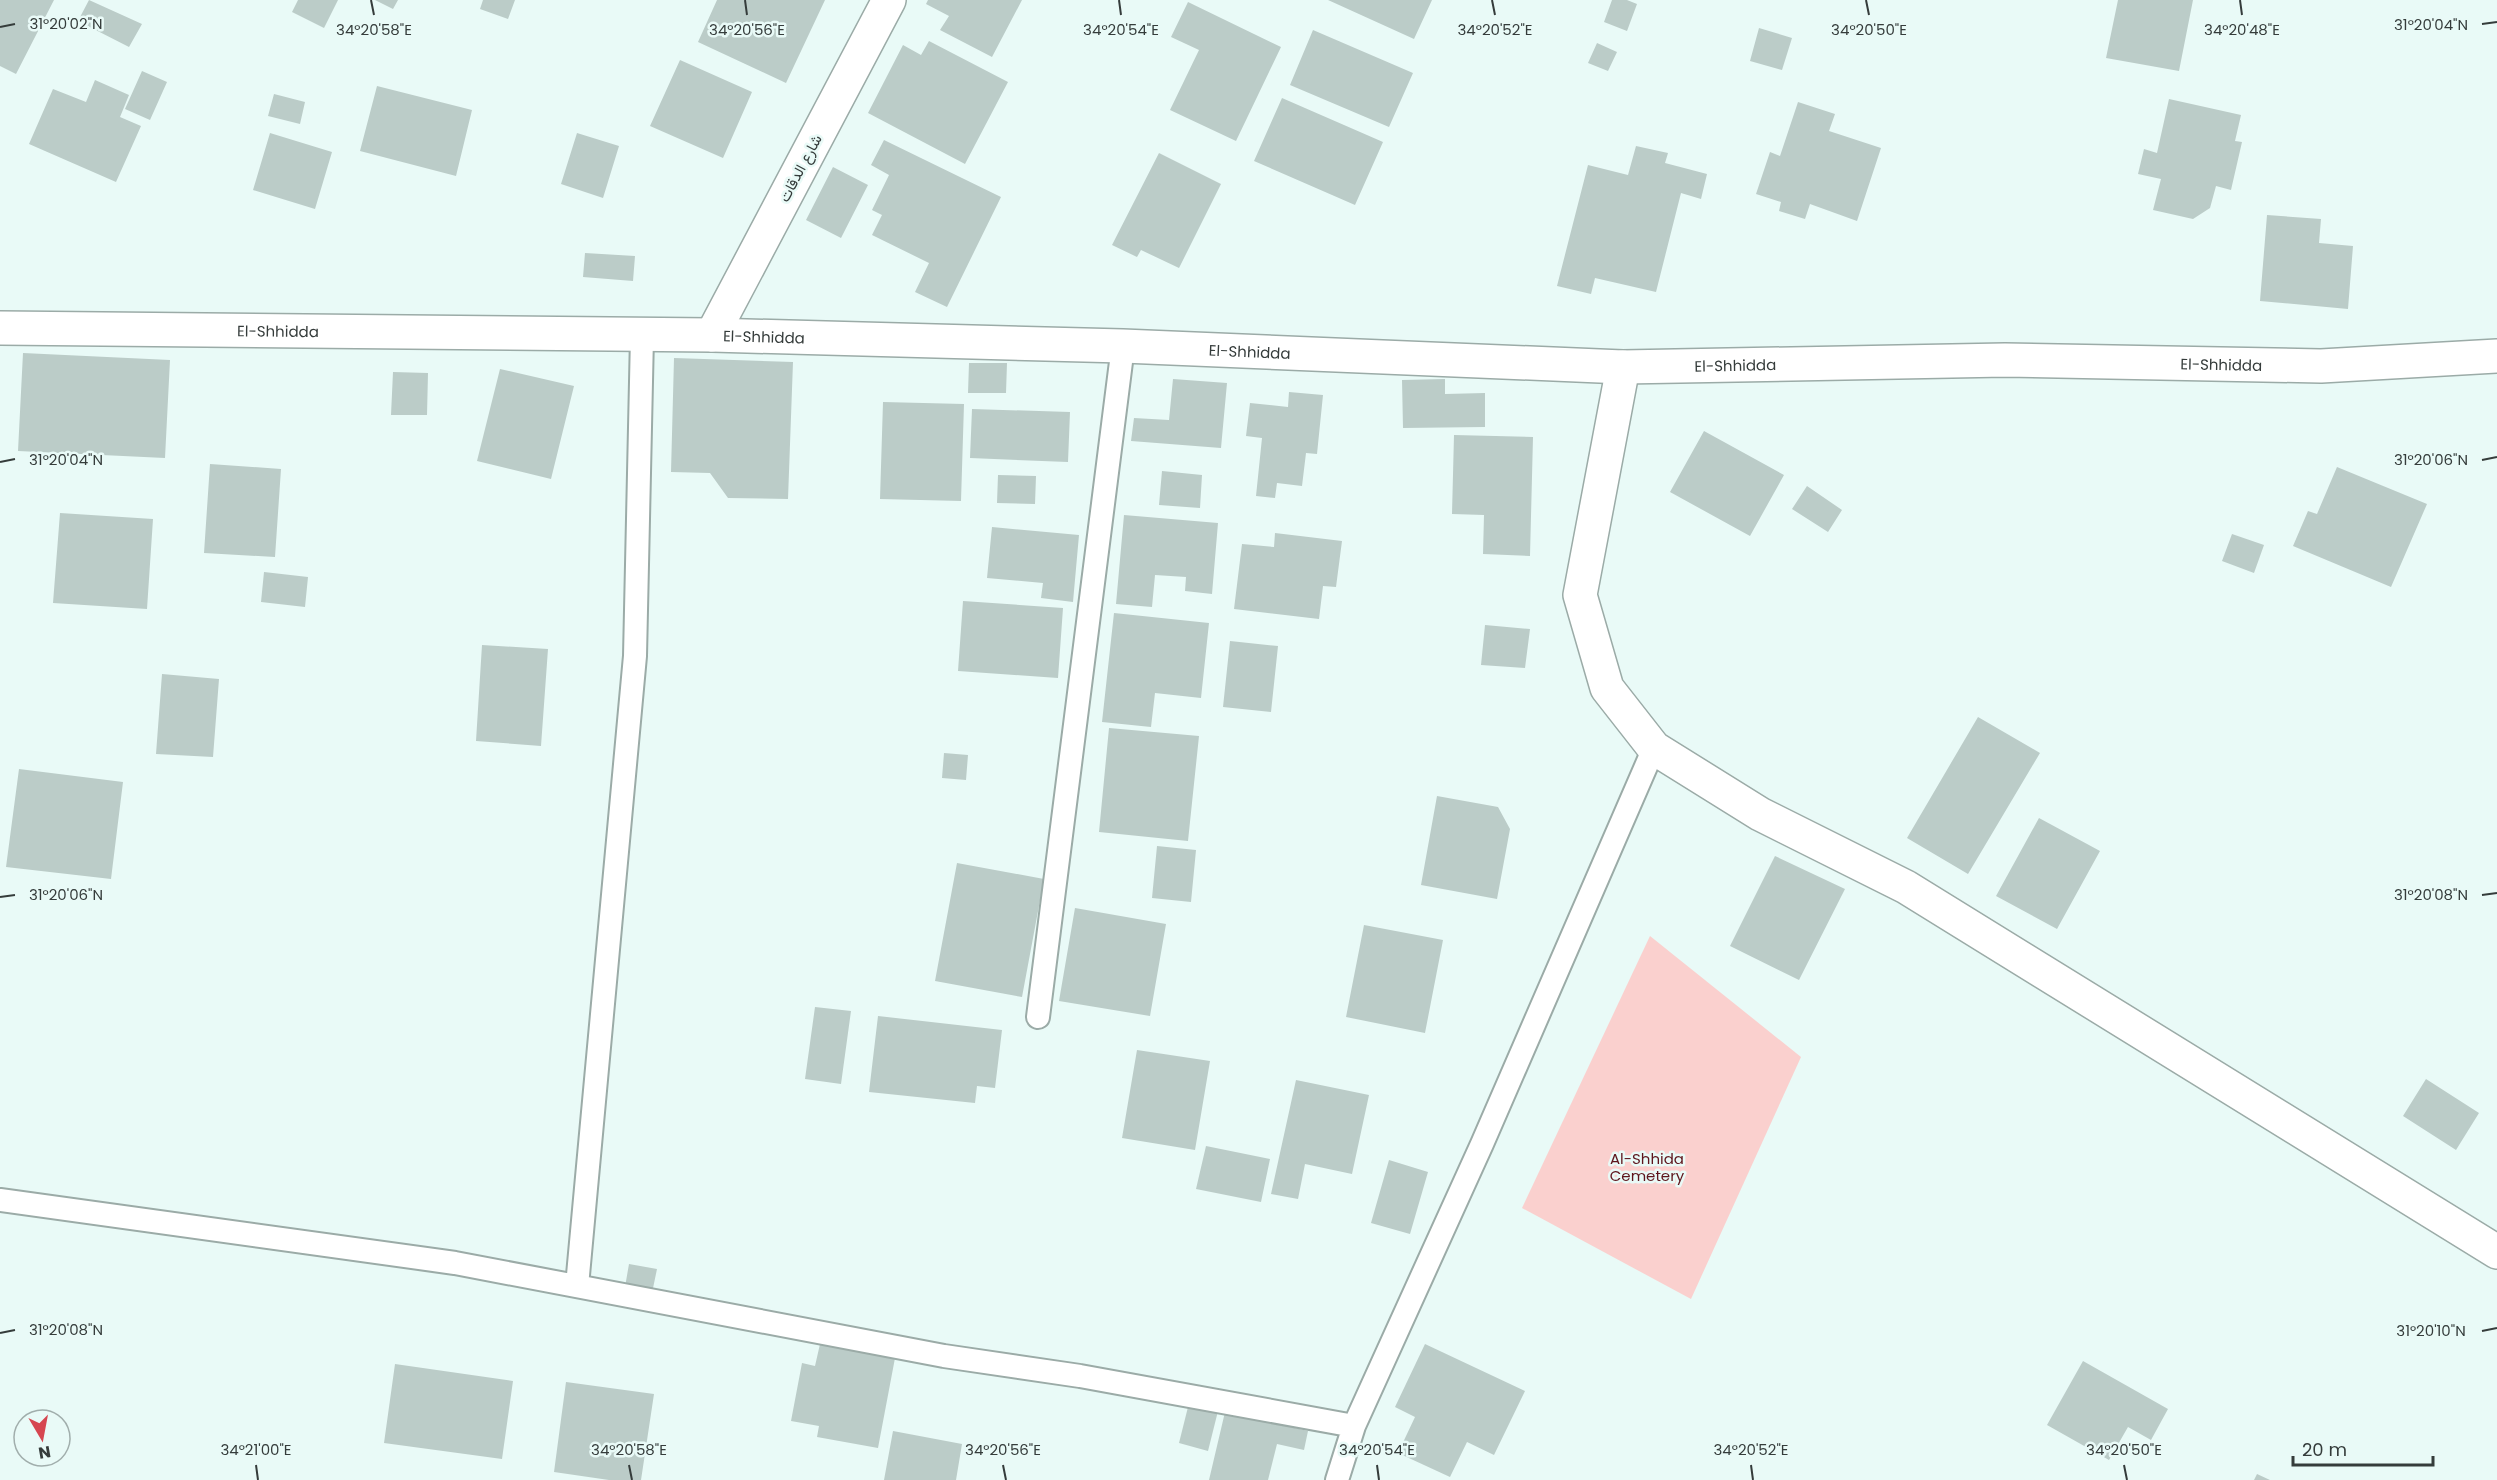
<svg xmlns="http://www.w3.org/2000/svg" width="2497" height="1480" font-family="Poppins,Vazirmatn,sans-serif">
<style>
.green{fill:#fad0ce}
.building{fill:#bbccc8}
.lines{fill:none;stroke-linecap:round;stroke-linejoin:round}
.lane-casing{stroke:#9baba7;stroke-width:26}
.street-casing{stroke:#9baba7;stroke-width:36}
.lane{stroke:#fff;stroke-width:22}
.street{stroke:#fff;stroke-width:33}
.ticks{fill:none;stroke:#353c3b;stroke-width:2}
.labels{text-anchor:middle;dominant-baseline:central;stroke-width:5;stroke-linejoin:round;paint-order:stroke}
.street-label{font-size:15px;fill:#353c3b;stroke:#e9faf7}
.park-label{font-size:15px;fill:#5e151c;stroke:#e9faf7}
.ticks-label{font-size:15px;text-anchor:middle;fill:#353c3b;stroke:#e9faf7;stroke-width:5;stroke-linejoin:round;paint-order:stroke}
</style>
<rect width="100%" height="100%" fill="#e9faf7"/>
<path class="green" d="M 1650,936 L 1801,1057 L 1691,1299 L 1522,1208 Z"/>
<path class="building" d="M 0,0 L 54,0 L 16,74 L 0,66 Z
M 89,0 L 142,24 L 129,47 L 78,21 Z
M 298,0 L 338,0 L 324,28 L 292,12 Z
M 375,0 L 398,0 L 393,9 Z
M 483,0 L 515,0 L 508,19 L 480,9 Z
M 717,0 L 825,0 L 786,83 L 698,42 Z
M 928,0 L 1022,0 L 992,57 L 940,30 L 949,16 L 926,4 Z
M 1328,0 L 1432,0 L 1414,39 Z
M 1612,0 L 1627,0 L 1637,4 L 1627,31 L 1604,22 Z
M 2118,0 L 2193,0 L 2179,71 L 2106,58 Z
M 1188,2 L 1281,47 L 1236,141 L 1170,110 L 1199,50 L 1171,37 Z
M 1759,28 L 1792,38 L 1782,70 L 1750,61 Z
M 1313,30 L 1413,73 L 1389,127 L 1290,85 Z
M 929,41 L 1008,82 L 965,164 L 868,113 L 903,45 L 921,55 Z
M 1597,43 L 1617,52 L 1608,71 L 1588,63 Z
M 680,60 L 752,92 L 723,158 L 650,126 Z
M 142,71 L 167,82 L 150,120 L 125,109 Z
M 95,80 L 129,95 L 120,117 L 141,126 L 116,182 L 29,144 L 53,89 L 86,102 Z
M 377,86 L 472,110 L 456,176 L 360,151 Z
M 274,94 L 305,102 L 300,124 L 268,116 Z
M 1282,98 L 1383,142 L 1355,205 L 1254,161 Z
M 2169,99 L 2241,115 L 2235,141 L 2242,142 L 2231,190 L 2216,186 L 2210,208 L 2193,219 L 2153,210 L 2161,179 L 2138,174 L 2144,149 L 2157,153 Z
M 1798,102 L 1835,114 L 1829,131 L 1881,148 L 1857,221 L 1810,204 L 1805,219 L 1779,211 L 1781,202 L 1756,194 L 1770,152 L 1780,156 Z
M 270,133 L 332,152 L 315,209 L 253,190 Z
M 577,133 L 619,146 L 603,198 L 561,184 Z
M 884,140 L 1001,197 L 947,307 L 915,292 L 929,263 L 872,235 L 882,215 L 872,210 L 889,175 L 871,165 Z
M 1636,146 L 1668,153 L 1665,163 L 1707,174 L 1701,199 L 1681,193 L 1656,292 L 1595,278 L 1591,294 L 1557,286 L 1588,165 L 1628,175 Z
M 1159,153 L 1221,184 L 1179,268 L 1141,250 L 1137,257 L 1112,245 Z
M 833,167 L 868,185 L 841,238 L 806,220 Z
M 2267,215 L 2321,219 L 2319,243 L 2353,246 L 2348,309 L 2260,301 Z
M 585,253 L 635,256 L 633,281 L 583,277 Z
M 23,353 L 170,360 L 165,458 L 18,451 Z
M 674,358 L 793,362 L 788,499 L 728,498 L 710,473 L 671,472 Z
M 969,363 L 1007,363 L 1006,393 L 968,393 Z
M 500,369 L 574,386 L 551,479 L 477,461 Z
M 393,372 L 428,373 L 427,415 L 391,415 Z
M 1173,379 L 1227,383 L 1221,448 L 1131,441 L 1134,418 L 1169,420 Z
M 1445,379 L 1445,394 L 1485,393 L 1485,427 L 1403,428 L 1402,380 Z
M 1289,392 L 1323,395 L 1317,454 L 1306,453 L 1302,486 L 1277,483 L 1275,498 L 1256,496 L 1262,438 L 1246,436 L 1250,403 L 1288,407 Z
M 883,402 L 964,404 L 961,501 L 880,499 Z
M 972,409 L 1070,412 L 1068,462 L 970,458 Z
M 1704,431 L 1784,475 L 1750,536 L 1670,492 Z
M 1454,435 L 1533,437 L 1530,556 L 1483,554 L 1484,515 L 1452,514 Z
M 210,464 L 281,469 L 275,557 L 204,553 Z
M 2337,467 L 2427,504 L 2391,587 L 2293,546 L 2308,511 L 2317,514 Z
M 1162,471 L 1202,475 L 1200,508 L 1159,505 Z
M 998,475 L 1036,476 L 1035,504 L 997,503 Z
M 1807,486 L 1842,510 L 1828,532 L 1792,509 Z
M 60,513 L 153,519 L 147,609 L 53,603 Z
M 1124,515 L 1218,523 L 1212,594 L 1185,591 L 1186,577 L 1155,575 L 1152,607 L 1116,604 Z
M 992,527 L 1079,535 L 1073,602 L 1041,598 L 1043,583 L 987,578 Z
M 1275,533 L 1342,541 L 1336,587 L 1323,586 L 1319,619 L 1234,609 L 1242,544 L 1274,547 Z
M 2232,534 L 2264,545 L 2254,573 L 2222,561 Z
M 264,572 L 308,577 L 305,607 L 261,602 Z
M 963,601 L 1063,608 L 1058,678 L 958,671 Z
M 1114,613 L 1209,623 L 1201,698 L 1155,693 L 1151,727 L 1102,722 Z
M 1485,625 L 1530,629 L 1525,668 L 1481,665 Z
M 1230,641 L 1278,646 L 1271,712 L 1223,707 Z
M 482,645 L 548,649 L 541,746 L 476,741 Z
M 162,674 L 219,679 L 213,757 L 156,754 Z
M 1978,717 L 2040,753 L 1968,874 L 1907,838 Z
M 1109,728 L 1199,736 L 1188,841 L 1099,832 Z
M 944,753 L 968,755 L 966,780 L 942,778 Z
M 19,769 L 123,782 L 111,879 L 6,867 Z
M 1437,796 L 1498,807 L 1510,829 L 1497,899 L 1421,885 Z
M 2039,818 L 2100,851 L 2057,929 L 1996,896 Z
M 1157,846 L 1196,850 L 1191,902 L 1152,898 Z
M 1775,856 L 1845,889 L 1799,980 L 1730,946 Z
M 957,863 L 1044,879 L 1022,997 L 935,981 Z
M 1075,908 L 1166,924 L 1150,1016 L 1059,1001 Z
M 1364,925 L 1443,940 L 1425,1033 L 1346,1017 Z
M 815,1007 L 851,1011 L 841,1084 L 805,1079 Z
M 878,1016 L 1002,1030 L 995,1088 L 977,1086 L 975,1103 L 869,1092 Z
M 1137,1050 L 1210,1061 L 1195,1150 L 1122,1138 Z
M 2426,1079 L 2479,1113 L 2456,1150 L 2403,1116 Z
M 1296,1080 L 1369,1095 L 1352,1174 L 1305,1164 L 1298,1199 L 1271,1194 Z
M 1206,1146 L 1270,1159 L 1261,1202 L 1196,1189 Z
M 1389,1160 L 1428,1172 L 1410,1234 L 1371,1223 Z
M 629,1264 L 657,1269 L 652,1293 L 625,1287 Z
M 820,1344 L 895,1358 L 878,1448 L 817,1437 L 819,1426 L 791,1421 L 802,1363 L 815,1366 Z
M 1425,1344 L 1525,1391 L 1494,1455 L 1467,1442 L 1450,1477 L 1398,1453 L 1415,1417 L 1395,1407 Z
M 2083,1361 L 2168,1409 L 2151,1440 L 2128,1427 L 2109,1460 L 2047,1425 Z
M 395,1364 L 513,1381 L 502,1459 L 384,1443 Z
M 566,1382 L 654,1394 L 641,1480 L 609,1480 L 554,1472 Z
M 1189,1403 L 1218,1411 L 1208,1451 L 1179,1443 Z
M 1225,1412 L 1308,1431 L 1304,1450 L 1277,1444 L 1268,1480 L 1209,1480 Z
M 893,1431 L 962,1444 L 956,1480 L 884,1480 Z
M 2257,1474 L 2270,1480 L 2254,1480 Z"/>
<g class="lines">
<defs>
<path id="lane" d="M 1038,1017 L 1123,346
M 0,1200 L 455,1263 L 944,1356 L 1080,1376 L 1354,1426
M 577,1286 L 635,656 L 642,336
M 1337,1480 L 1354,1426 L 1482,1144 L 1654,748"/>
<g id="street">
<path id="s1" d="M 0,328 L 712,335 L 1123,346 L 1623,367 L 2005,360 L 2321,366 L 2497,356"/>
<path d="M 712,335 L 889,0"/>
<path d="M 1623,367 L 1580,595 L 1607,688 L 1654,748 L 1760,814 L 1906,887 L 2497,1252"/>
</g>
</defs>
<use href="#lane" class="lane-casing"/>
<use href="#street" class="street-casing"/>
<use href="#lane" class="lane"/>
<use href="#street" class="street"/>
</g>
<path class="ticks" d="M 371,0 L 374,15M 745,0 L 747,15M 1119,0 L 1121,15M 1492,0 L 1495,15M 1866,0 L 1869,15M 2240,0 L 2242,15M 2482,24 L 2497,22M 0,27 L 15,24M 2482,460 L 2497,457M 0,462 L 15,459M 2482,895 L 2497,893M 0,897 L 15,895M 2482,1331 L 2497,1328M 0,1333 L 15,1330M 256,1465 L 258,1480M 629,1465 L 632,1480M 1003,1465 L 1006,1480M 1377,1465 L 1379,1480M 1751,1465 L 1753,1480M 2124,1465 L 2127,1480"/>
<g class="labels">
<g class="street-label">
<text transform="translate(800 168) rotate(-62)">شارع الدقات</text>
<text stroke="none"><textPath href="#s1" startOffset="278">El-Shhidda</textPath></text>
<text stroke="none"><textPath href="#s1" startOffset="764">El-Shhidda</textPath></text>
<text stroke="none"><textPath href="#s1" startOffset="1250">El-Shhidda</textPath></text>
<text stroke="none"><textPath href="#s1" startOffset="2222">El-Shhidda</textPath></text>
<text stroke="none"><textPath href="#s1" startOffset="1736">El-Shhidda</textPath></text>
</g>
<g class="park-label">
<text x="1647" y="1158">Al-Shhida<tspan x="1647" dy="17">Cemetery</tspan></text>
</g>
</g>
<g class="ticks-label">
<text x="66" y="29">31°20'02"N</text>
<text x="2431" y="30">31°20'04"N</text>
<text x="1869" y="35">34°20'50"E</text>
<text x="2242" y="35">34°20'48"E</text>
<text x="374" y="35">34°20'58"E</text>
<text x="747" y="35">34°20'56"E</text>
<text x="1121" y="35">34°20'54"E</text>
<text x="1495" y="35">34°20'52"E</text>
<text x="66" y="465">31°20'04"N</text>
<text x="2431" y="465">31°20'06"N</text>
<text x="66" y="900">31°20'06"N</text>
<text x="2431" y="900">31°20'08"N</text>
<text x="66" y="1335">31°20'08"N</text>
<text x="2431" y="1336">31°20'10"N</text>
<text x="256" y="1455">34°21'00"E</text>
<text x="629" y="1455">34°20'58"E</text>
<text x="1003" y="1455">34°20'56"E</text>
<text x="1377" y="1455">34°20'54"E</text>
<text x="1751" y="1455">34°20'52"E</text>
<text x="2124" y="1455">34°20'50"E</text>
</g>
<g transform="translate(42 1438) rotate(170)"><circle r="28" fill="#e9faf7" stroke="#a1aeac" stroke-width="1.5"/>
<path d="M0-4.5L10 22L0 15L-10 22Z" fill="#d64650"/>
<text y="-9" font-size="16" font-weight="bold" text-anchor="middle" fill="#353c3b">N</text>
</g>
<path d="M2293 1456v9h140v-9" fill="none" stroke="#353c3b" stroke-width="3"/>
<text x="2302" y="1456" font-size="18" fill="#353c3b" stroke="#e9faf7" stroke-width="4.5" paint-order="stroke">20 m</text>
</svg>
